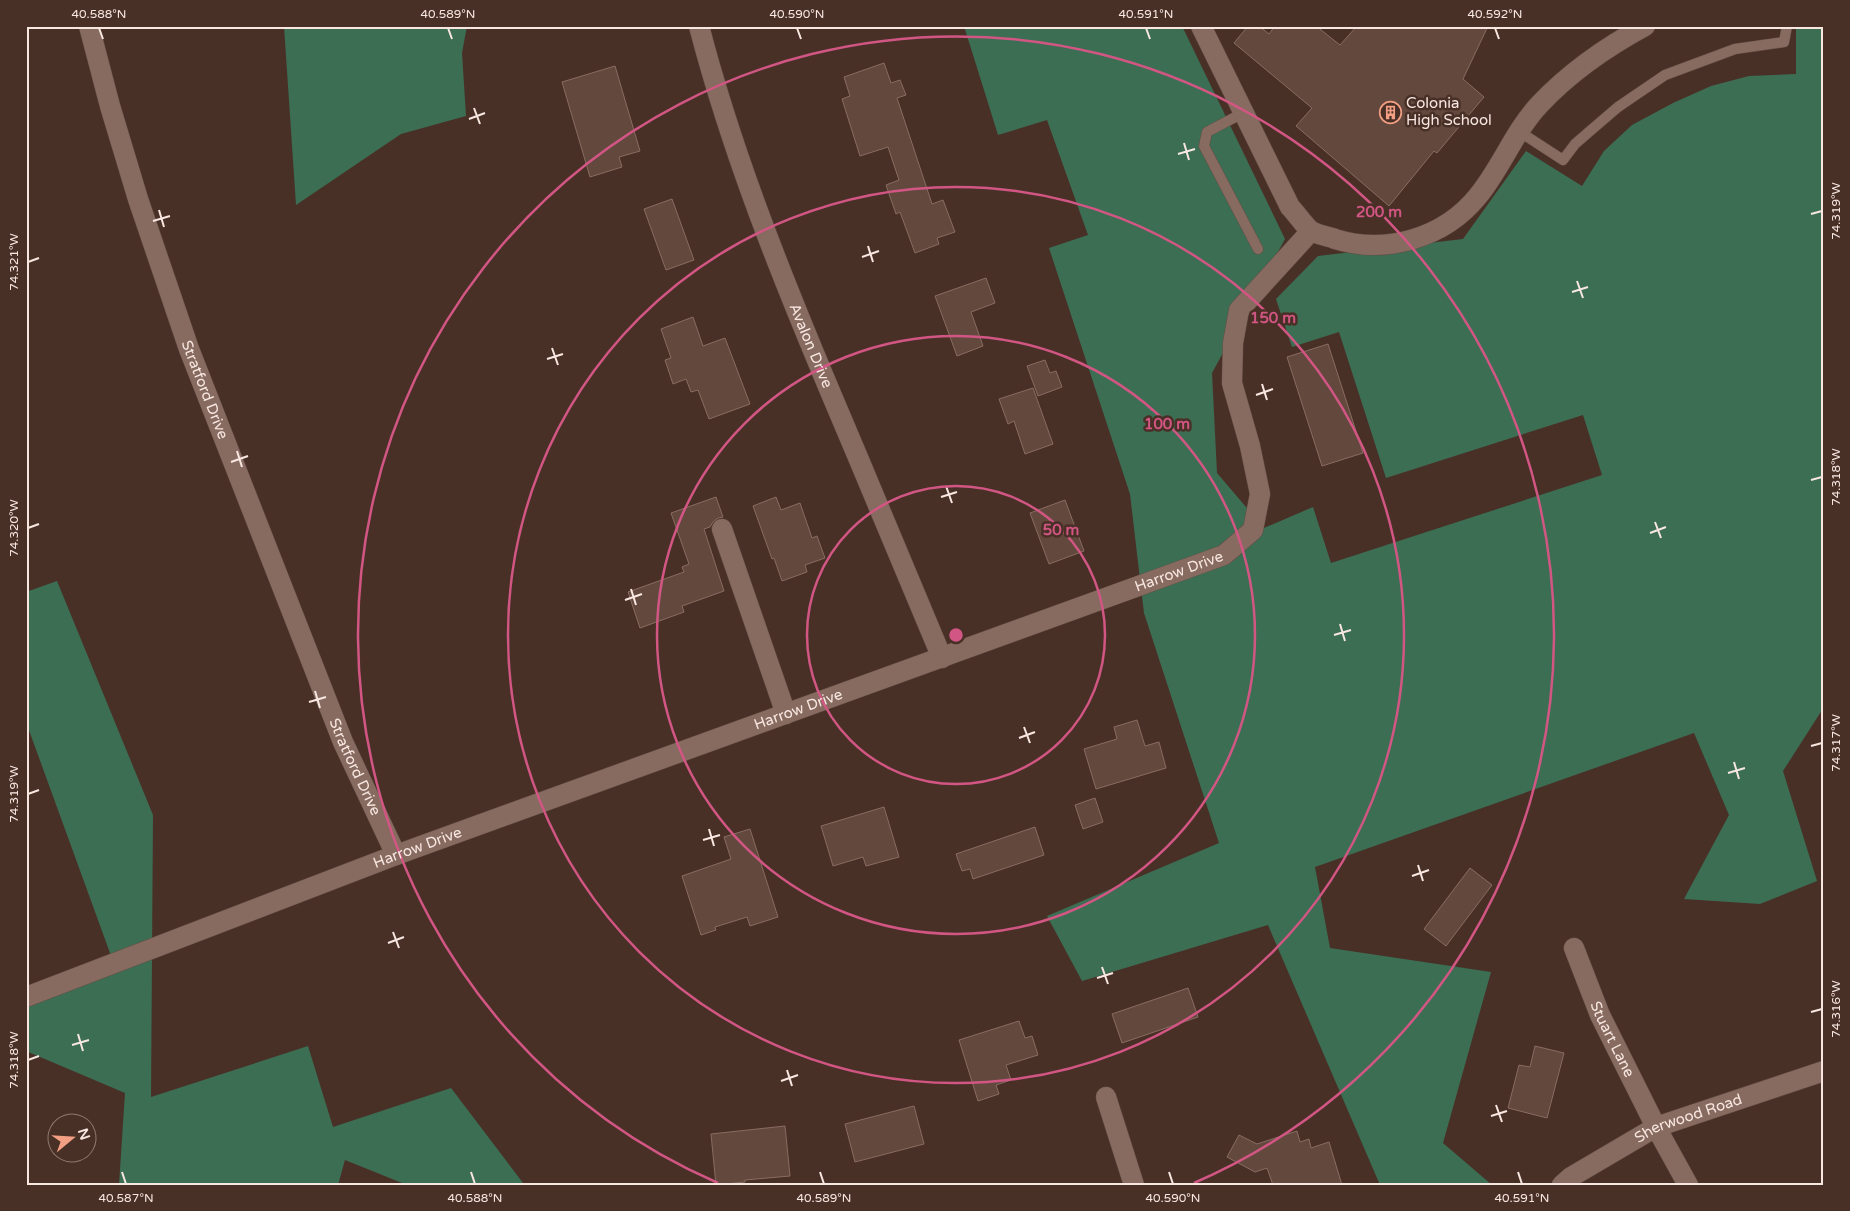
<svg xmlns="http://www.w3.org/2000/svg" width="1850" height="1211" font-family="'Varela Round',sans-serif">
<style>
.green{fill:#3c6e54}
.building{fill:#63483e;stroke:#896c62}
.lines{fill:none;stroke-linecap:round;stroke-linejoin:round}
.service-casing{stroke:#634e46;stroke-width:11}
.minor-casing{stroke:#634e46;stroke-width:21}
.service{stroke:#876b60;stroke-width:10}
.minor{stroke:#876b60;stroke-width:20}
.ticks{fill:none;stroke:#f8e7e1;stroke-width:2}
.ring{fill:none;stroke:#d25683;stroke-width:2.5}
.labels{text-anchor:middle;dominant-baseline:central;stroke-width:5;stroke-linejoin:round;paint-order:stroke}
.poi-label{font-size:15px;fill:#f8e7e1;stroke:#493027;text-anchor:start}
.street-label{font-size:15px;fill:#f8e7e1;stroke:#493027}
.centre{fill:#d25683;stroke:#493027;stroke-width:2.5}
.ring-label{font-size:15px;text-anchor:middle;font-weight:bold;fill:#d25683;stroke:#493027;stroke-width:5;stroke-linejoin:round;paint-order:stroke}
.neatline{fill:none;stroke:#f8e7e1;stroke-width:2}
.ticks-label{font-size:12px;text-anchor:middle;fill:#f8e7e1}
</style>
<rect width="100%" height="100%" fill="#493027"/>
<path class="green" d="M 284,26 L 467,26 L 462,53 L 466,116 L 401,134 L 296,205 Z
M 964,26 L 1182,26 L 1285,239 L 1212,373 L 1217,473 L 1264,528 L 1313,507 L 1331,563 L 1602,475 L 1583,415 L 1386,478 L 1339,332 L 1292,347 L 1276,299 L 1318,256 L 1463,239 L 1526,151 L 1582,186 L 1604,151 L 1632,125 L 1673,103 L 1711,86 L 1749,76 L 1796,74 L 1796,26 L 1824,26 L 1824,707 L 1783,771 L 1817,881 L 1760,904 L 1684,899 L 1729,815 L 1694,733 L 1315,867 L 1330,948 L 1491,972 L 1443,1143 L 1492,1185 L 1380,1185 L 1268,925 L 1082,981 L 1047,916 L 1219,843 L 1144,613 L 1130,494 L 1049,248 L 1088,235 L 1047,120 L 998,135 Z
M 57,581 L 153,815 L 151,1097 L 308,1046 L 333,1127 L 451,1088 L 523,1183 L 522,1185 L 407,1185 L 345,1160 L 338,1185 L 119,1185 L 125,1093 L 26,1051 L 26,1004 L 114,964 L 26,722 L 26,592 Z"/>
<path class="building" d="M 1248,26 L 1259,26 L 1269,34 L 1275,26 L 1316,26 L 1340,45 L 1357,26 L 1488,26 L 1463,79 L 1484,97 L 1437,153 L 1434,151 L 1389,206 L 1296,126 L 1312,108 L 1234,43 Z
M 884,63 L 891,83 L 900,80 L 906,95 L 897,98 L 932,204 L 943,200 L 955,232 L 937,238 L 939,244 L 915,253 L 900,212 L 896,214 L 886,185 L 899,180 L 888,147 L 860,156 L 842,99 L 850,96 L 844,77 Z
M 615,66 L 640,151 L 619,157 L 622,167 L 590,177 L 562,82 Z
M 672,199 L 694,260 L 666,270 L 644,209 Z
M 986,278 L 995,303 L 971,312 L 983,346 L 957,356 L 935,296 Z
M 693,317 L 703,346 L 725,338 L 750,404 L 709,419 L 698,390 L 691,392 L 686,379 L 673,384 L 665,360 L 671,358 L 661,329 Z
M 1328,344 L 1363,453 L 1322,466 L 1287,357 Z
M 1045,360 L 1050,373 L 1056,371 L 1062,387 L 1038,396 L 1027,366 Z
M 1033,388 L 1053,444 L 1025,454 L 1014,421 L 1008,424 L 999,399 Z
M 716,497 L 723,517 L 718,518 L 713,522 L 710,527 L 704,529 L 724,591 L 682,606 L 684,612 L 640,628 L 628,592 L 684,572 L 682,567 L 689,564 L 671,513 Z
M 776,497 L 781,510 L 800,503 L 812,538 L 817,536 L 825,558 L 805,565 L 807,572 L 782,581 L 774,558 L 772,559 L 753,506 Z
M 1065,500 L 1084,551 L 1049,564 L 1030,513 Z
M 1137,720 L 1145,746 L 1159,742 L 1166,768 L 1096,789 L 1084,749 L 1117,739 L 1114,727 Z
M 1095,798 L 1103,822 L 1083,829 L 1075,805 Z
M 884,807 L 899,857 L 866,866 L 863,857 L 833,866 L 821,826 Z
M 1035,827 L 1044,855 L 973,879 L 970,869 L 962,871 L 956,854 Z
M 750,829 L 778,917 L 750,926 L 747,917 L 715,927 L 716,930 L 701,935 L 682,876 L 731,859 L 724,837 Z
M 1470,868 L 1492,885 L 1446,946 L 1424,929 Z
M 1188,988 L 1198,1017 L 1122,1043 L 1112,1014 Z
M 1019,1021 L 1025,1038 L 1032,1036 L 1038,1055 L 1006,1065 L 1011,1080 L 996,1085 L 999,1094 L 978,1101 L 959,1040 Z
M 1535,1046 L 1564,1053 L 1547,1118 L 1508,1108 L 1519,1065 L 1530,1067 Z
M 914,1106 L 924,1144 L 855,1162 L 845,1124 Z
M 785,1126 L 790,1176 L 745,1180 L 745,1182 L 716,1185 L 711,1134 Z
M 1297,1131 L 1300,1142 L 1309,1139 L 1311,1148 L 1329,1142 L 1342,1185 L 1273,1185 L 1267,1168 L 1255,1172 L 1227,1157 L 1239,1135 L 1257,1144 Z"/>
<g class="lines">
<defs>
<path id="service" d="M 1243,113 L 1207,132 L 1204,146 L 1258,249
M 1520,132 L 1563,160 L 1575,144 L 1590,131 L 1618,107 L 1665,75 L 1735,49 L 1784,42 L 1787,26"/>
<g id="minor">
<path id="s1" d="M 89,26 L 110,106 L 138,199 L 189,349 L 343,742 L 396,855"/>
<path id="s2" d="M 699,26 C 732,153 781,275 832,396 C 869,483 905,570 942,658"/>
<path d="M 1201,26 L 1290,207 C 1297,214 1303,224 1310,230 C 1316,235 1328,236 1335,239 C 1386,255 1444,238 1478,196 C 1501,168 1514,132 1539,105 C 1568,74 1608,46 1645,26"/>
<path d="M 722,529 L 786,714"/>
<path id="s3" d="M 1574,948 L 1600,1015 L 1656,1127 L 1688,1185"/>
<path id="s4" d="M 26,997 L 396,855 L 1224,555 L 1253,530 L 1260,494 L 1250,446 L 1232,383 L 1233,343 L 1239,310 L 1311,231"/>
<path d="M 1106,1097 L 1134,1185"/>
<path id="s5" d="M 1562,1185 L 1571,1177 L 1656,1127 L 1824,1071"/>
</g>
</defs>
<use href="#service" class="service-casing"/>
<use href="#minor" class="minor-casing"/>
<use href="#service" class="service"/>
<use href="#minor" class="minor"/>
</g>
<path class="ticks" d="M 99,28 L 103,39M 448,28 L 452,39M 797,28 L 801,39M 1146,28 L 1150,39M 1495,28 L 1499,39M 474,108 L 480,124M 469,119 L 485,113M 1184,143 L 1189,160M 1178,154 L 1195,149M 159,210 L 164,227M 1811,214 L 1822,211M 153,221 L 170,216M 868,246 L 873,262M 862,257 L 879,251M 28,262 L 39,258M 1577,281 L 1583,298M 1572,292 L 1588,287M 552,348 L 558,365M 547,359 L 563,354M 1262,384 L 1267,400M 1256,395 L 1273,389M 237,451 L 242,467M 231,462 L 248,456M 1811,480 L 1822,477M 946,486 L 952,503M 941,497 L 957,492M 1655,522 L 1661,538M 28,528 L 39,524M 1650,533 L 1666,527M 631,589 L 636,605M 625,600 L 642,594M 1340,624 L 1345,641M 1334,635 L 1351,630M 315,691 L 320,708M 309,702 L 326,697M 1024,727 L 1030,743M 1019,738 L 1035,732M 1811,746 L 1822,743M 1734,762 L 1739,779M 1728,773 L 1745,768M 28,794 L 39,790M 709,829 L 714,846M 703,840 L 720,835M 1418,865 L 1423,881M 1412,876 L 1429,870M 393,932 L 399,948M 388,943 L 404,937M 1102,967 L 1108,984M 1097,978 L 1113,973M 1811,1012 L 1822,1009M 78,1034 L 83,1051M 72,1045 L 89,1040M 28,1060 L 39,1056M 787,1070 L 792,1086M 781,1081 L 798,1075M 1496,1105 L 1502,1122M 1491,1116 L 1507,1111M 122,1172 L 126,1184M 471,1172 L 475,1184M 820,1172 L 824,1184M 1169,1172 L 1173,1184M 1518,1172 L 1522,1184"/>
<g class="ring">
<circle cx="956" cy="635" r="149"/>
<circle cx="956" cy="635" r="299"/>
<circle cx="956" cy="635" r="448"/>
<path d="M718 1183A598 598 0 1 1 1194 1183"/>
</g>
<defs>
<symbol id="building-ring" viewBox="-11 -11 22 22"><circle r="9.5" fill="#493027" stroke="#f39f84" stroke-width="1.5"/><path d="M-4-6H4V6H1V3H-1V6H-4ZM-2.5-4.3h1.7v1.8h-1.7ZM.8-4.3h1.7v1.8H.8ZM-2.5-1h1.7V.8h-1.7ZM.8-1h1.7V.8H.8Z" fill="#f39f84"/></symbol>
</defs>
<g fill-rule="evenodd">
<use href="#building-ring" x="1378" y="100" width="25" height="25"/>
</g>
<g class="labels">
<g class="poi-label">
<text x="1406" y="103">Colonia<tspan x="1406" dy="17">High School</tspan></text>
</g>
<g class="street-label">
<text stroke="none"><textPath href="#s2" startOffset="339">Avalon Drive</textPath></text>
<text stroke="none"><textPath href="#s1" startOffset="382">Stratford Drive</textPath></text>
<text stroke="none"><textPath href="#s4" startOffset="1229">Harrow Drive</textPath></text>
<text stroke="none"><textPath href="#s4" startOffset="824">Harrow Drive</textPath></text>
<text stroke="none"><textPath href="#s1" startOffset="788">Stratford Drive</textPath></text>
<text stroke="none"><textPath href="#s4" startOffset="419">Harrow Drive</textPath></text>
<text stroke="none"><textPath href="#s3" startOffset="99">Stuart Lane</textPath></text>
<text stroke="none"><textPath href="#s5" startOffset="144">Sherwood Road</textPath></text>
</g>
</g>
<circle cx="956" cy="635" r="8" class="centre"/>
<g class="ring-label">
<text x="1379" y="217">200 m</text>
<text x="1273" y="323">150 m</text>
<text x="1167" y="429">100 m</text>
<text x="1061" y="535">50 m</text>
</g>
<rect width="1850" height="1211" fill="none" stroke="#493027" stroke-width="55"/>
<g transform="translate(72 1138) rotate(72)"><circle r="24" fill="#493027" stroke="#8f7971"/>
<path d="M0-4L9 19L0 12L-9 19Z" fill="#f39f84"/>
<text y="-8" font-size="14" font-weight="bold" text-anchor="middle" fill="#f8e7e1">N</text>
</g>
<rect x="28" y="28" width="1794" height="1156" class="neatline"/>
<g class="ticks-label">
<text x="99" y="18">40.588°N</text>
<text x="448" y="18">40.589°N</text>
<text x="797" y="18">40.590°N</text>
<text x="1146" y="18">40.591°N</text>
<text x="1495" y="18">40.592°N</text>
<text transform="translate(1836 211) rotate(-90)" y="4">74.319°W</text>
<text transform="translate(14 262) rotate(-90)" y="4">74.321°W</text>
<text transform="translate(1836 477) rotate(-90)" y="4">74.318°W</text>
<text transform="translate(14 528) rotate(-90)" y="4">74.320°W</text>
<text transform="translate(1836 743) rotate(-90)" y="4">74.317°W</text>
<text transform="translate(14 794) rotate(-90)" y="4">74.319°W</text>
<text transform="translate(1836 1009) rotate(-90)" y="4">74.316°W</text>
<text transform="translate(14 1060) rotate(-90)" y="4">74.318°W</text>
<text x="126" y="1202">40.587°N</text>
<text x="475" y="1202">40.588°N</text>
<text x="824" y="1202">40.589°N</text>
<text x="1173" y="1202">40.590°N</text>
<text x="1522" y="1202">40.591°N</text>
</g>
</svg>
